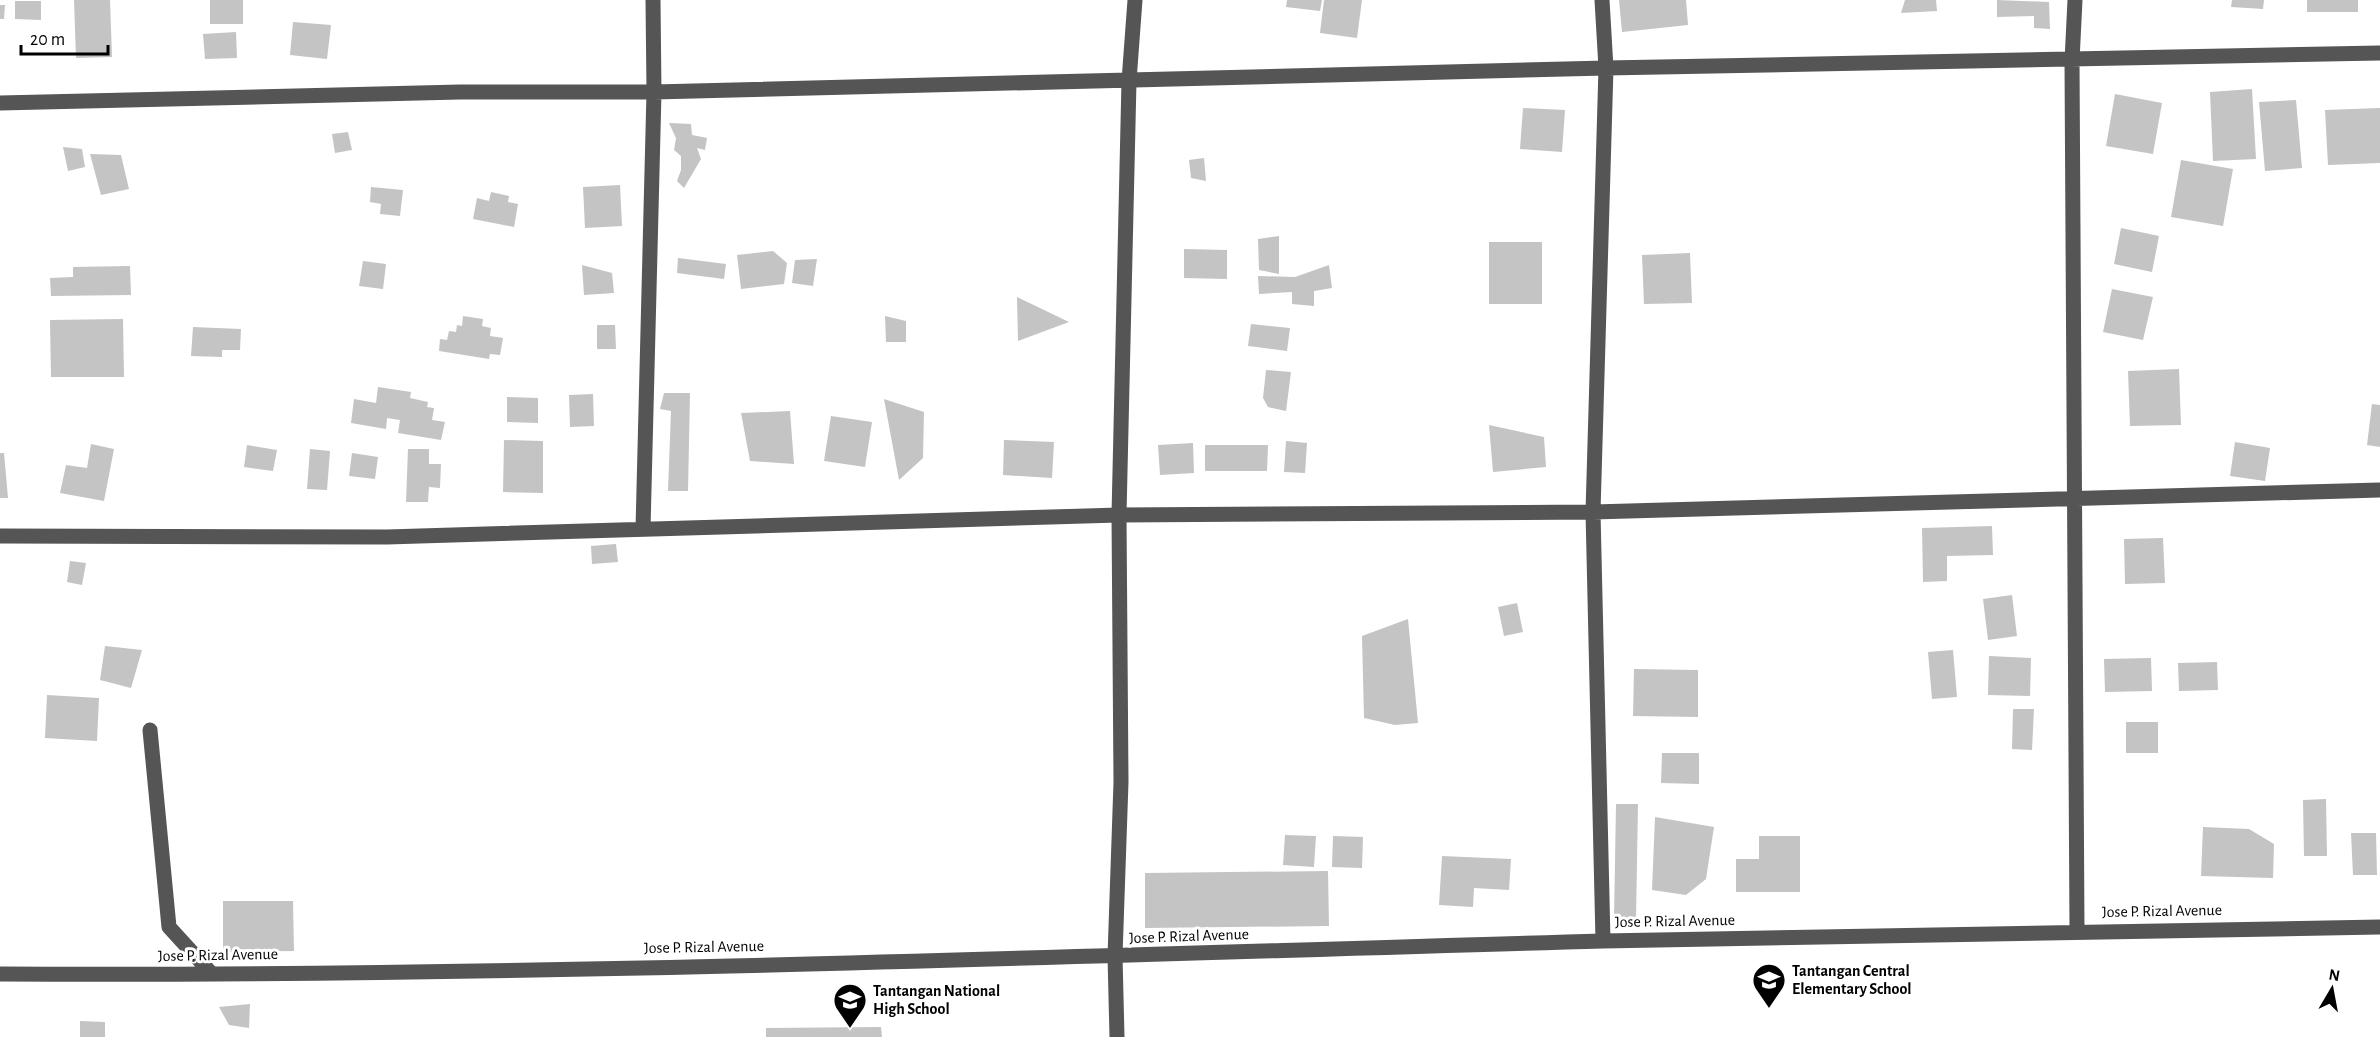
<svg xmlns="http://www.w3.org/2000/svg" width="2380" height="1037" font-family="'Alegreya Sans',sans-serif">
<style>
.building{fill:#c4c4c4}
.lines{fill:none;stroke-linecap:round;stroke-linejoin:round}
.minor{stroke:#555;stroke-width:15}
.labels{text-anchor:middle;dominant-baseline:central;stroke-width:6;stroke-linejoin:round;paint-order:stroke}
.street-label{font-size:16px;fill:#000;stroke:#fff}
.poi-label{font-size:16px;font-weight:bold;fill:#000;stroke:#fff;text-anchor:start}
</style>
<rect width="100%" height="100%" fill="#fff"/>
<path class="building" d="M 74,0 L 110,0 L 112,57 L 76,58 Z
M 210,0 L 243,0 L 243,24 L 210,24 Z
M 1287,0 L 1322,0 L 1320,11 L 1286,7 Z
M 1324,0 L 1362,0 L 1357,38 L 1320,33 Z
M 1619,0 L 1686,0 L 1688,25 L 1622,32 Z
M 1905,0 L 1936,0 L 1937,11 L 1901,13 Z
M 1997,0 L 2049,2 L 2050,29 L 2034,28 L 2034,16 L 1997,17 Z
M 2232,0 L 2264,0 L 2263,9 L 2231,7 Z
M 2307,0 L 2358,0 L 2358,12 L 2307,12 Z
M 15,1 L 41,1 L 41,20 L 15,19 Z
M 0,5 L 5,5 L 4,19 L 0,19 Z
M 293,22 L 331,25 L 327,59 L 290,55 Z
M 236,32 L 237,58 L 205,59 L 203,34 Z
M 2252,89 L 2256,159 L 2213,161 L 2210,92 Z
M 2115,94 L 2162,103 L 2153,154 L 2106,146 Z
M 2296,100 L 2302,168 L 2265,171 L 2259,102 Z
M 1523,108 L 1565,110 L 1562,152 L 1520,149 Z
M 2380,108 L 2380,163 L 2328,165 L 2325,110 Z
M 669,123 L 691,124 L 692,135 L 707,138 L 705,150 L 697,148 L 701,159 L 684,188 L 677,181 L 681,170 L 681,156 L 674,150 L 676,138 Z
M 348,132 L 352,150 L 335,153 L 332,134 Z
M 63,147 L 82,149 L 85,167 L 68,171 Z
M 90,154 L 121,155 L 129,189 L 101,195 Z
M 1204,158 L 1206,181 L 1191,178 L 1189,160 Z
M 2181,160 L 2233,169 L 2223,226 L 2171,217 Z
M 620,185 L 622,226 L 585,228 L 583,187 Z
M 371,187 L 403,190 L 400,216 L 380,214 L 381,204 L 370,202 Z
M 491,192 L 509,196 L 508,202 L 518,204 L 514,227 L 473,219 L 477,198 L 489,201 Z
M 2121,228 L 2159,236 L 2152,272 L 2114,264 Z
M 1279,236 L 1279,274 L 1259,270 L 1258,239 Z
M 1489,242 L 1542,242 L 1542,304 L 1489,304 Z
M 1184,249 L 1227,250 L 1227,279 L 1184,278 Z
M 773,251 L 787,263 L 784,284 L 741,289 L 737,255 Z
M 1690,253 L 1692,303 L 1644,304 L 1642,255 Z
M 678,258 L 726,264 L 724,279 L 677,273 Z
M 817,259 L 813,286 L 792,283 L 795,260 Z
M 363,261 L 386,264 L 383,289 L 359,286 Z
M 582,265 L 612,273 L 614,293 L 584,295 Z
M 1329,265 L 1332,288 L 1314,291 L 1314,306 L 1292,304 L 1292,292 L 1259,294 L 1258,276 L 1295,277 Z
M 130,266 L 131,295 L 51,296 L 50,278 L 73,277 L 73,267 Z
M 2112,289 L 2153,297 L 2143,340 L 2103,332 Z
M 1017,297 L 1069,322 L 1018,341 Z
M 463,316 L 483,319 L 482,326 L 491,328 L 490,336 L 503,338 L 500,355 L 490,354 L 489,359 L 439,351 L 440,339 L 447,340 L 449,331 L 456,332 L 457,325 L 462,326 Z
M 885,316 L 906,321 L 906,342 L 886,342 Z
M 123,319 L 124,377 L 51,377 L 50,320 Z
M 1251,324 L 1290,328 L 1287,351 L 1248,346 Z
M 597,325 L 615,325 L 616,349 L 597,349 Z
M 193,327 L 241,329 L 240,350 L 222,350 L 222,357 L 191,356 Z
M 2179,369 L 2181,425 L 2130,426 L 2128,371 Z
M 1266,370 L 1291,372 L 1286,411 L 1268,407 L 1263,398 Z
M 378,387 L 411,392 L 410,398 L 428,402 L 427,407 L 434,408 L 432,420 L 445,422 L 441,440 L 398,433 L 400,420 L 387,418 L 386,429 L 351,423 L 354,399 L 376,403 Z
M 664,393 L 690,393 L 688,491 L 668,491 L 671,411 L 660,409 Z
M 593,394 L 594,426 L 570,427 L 569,395 Z
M 507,397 L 538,398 L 538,423 L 507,422 Z
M 884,399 L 924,412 L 923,458 L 899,480 Z
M 2372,404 L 2380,405 L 2380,447 L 2367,445 Z
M 790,411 L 794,464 L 750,461 L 741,413 Z
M 831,416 L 872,422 L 865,467 L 824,461 Z
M 1489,425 L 1544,437 L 1546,467 L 1493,472 Z
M 504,440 L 543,441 L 543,493 L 503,492 Z
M 1004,440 L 1054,442 L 1052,478 L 1003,475 Z
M 1286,441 L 1307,443 L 1305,473 L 1284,472 Z
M 2235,442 L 2270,448 L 2265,481 L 2230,476 Z
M 1193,443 L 1194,473 L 1160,475 L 1158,445 Z
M 91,444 L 114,449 L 104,501 L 60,493 L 66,465 L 87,468 Z
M 247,445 L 277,450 L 273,471 L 244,467 Z
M 1205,445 L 1268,445 L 1267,471 L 1205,471 Z
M 310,449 L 330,451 L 327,490 L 307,489 Z
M 408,449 L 429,449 L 429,464 L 441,464 L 440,488 L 429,487 L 428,502 L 406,502 Z
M 0,453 L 4,453 L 8,498 L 0,498 Z
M 352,453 L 378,457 L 375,479 L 349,476 Z
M 1992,526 L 1993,555 L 1947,556 L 1947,581 L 1923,582 L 1922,528 Z
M 2163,538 L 2165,583 L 2125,584 L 2124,539 Z
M 616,544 L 618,562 L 592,564 L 591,546 Z
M 70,561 L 86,563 L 82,585 L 67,582 Z
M 2012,595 L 2017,636 L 1988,640 L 1983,599 Z
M 1517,603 L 1523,632 L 1504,636 L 1498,607 Z
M 1408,619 L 1418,723 L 1395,725 L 1364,718 L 1362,636 Z
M 105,646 L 142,650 L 131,688 L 100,680 Z
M 1953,650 L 1957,697 L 1932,699 L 1928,652 Z
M 1989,656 L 2031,658 L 2030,696 L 1988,695 Z
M 2151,658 L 2152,691 L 2105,692 L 2104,659 Z
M 2217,662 L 2218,690 L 2179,691 L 2178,663 Z
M 1634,669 L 1698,670 L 1698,717 L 1633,716 Z
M 47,695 L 99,698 L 97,741 L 45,738 Z
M 2013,709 L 2034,709 L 2032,750 L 2012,749 Z
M 2126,722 L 2158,722 L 2158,753 L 2126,753 Z
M 1662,753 L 1699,753 L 1699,784 L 1661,783 Z
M 2326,799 L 2327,856 L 2304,856 L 2303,800 Z
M 1616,804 L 1638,804 L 1636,919 L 1614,919 Z
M 1655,817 L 1714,827 L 1706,879 L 1686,895 L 1652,890 Z
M 2203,827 L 2249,829 L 2274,844 L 2273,878 L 2201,876 Z
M 2351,833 L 2376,833 L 2377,875 L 2353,875 Z
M 1285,835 L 1316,836 L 1314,867 L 1283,865 Z
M 1333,836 L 1363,837 L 1362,868 L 1332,867 Z
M 1759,836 L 1800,836 L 1800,892 L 1736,892 L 1736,859 L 1759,859 Z
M 1442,856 L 1511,859 L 1509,890 L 1474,888 L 1473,907 L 1439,905 Z
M 1328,871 L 1329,926 L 1145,928 L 1145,873 Z
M 223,901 L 293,901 L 294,951 L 223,952 Z
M 250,1004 L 249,1028 L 229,1025 L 219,1007 Z
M 80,1021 L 105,1022 L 105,1037 L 80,1037 Z
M 881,1027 L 882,1037 L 766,1037 L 766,1028 Z"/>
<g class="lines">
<path class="minor" d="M 1602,0 L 1606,68 L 1593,512 L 1603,941
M 2075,0 L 2072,61 L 2077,930
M 0,103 L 460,92 L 654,92 L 1606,68 L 2380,53
M 643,529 L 654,92 L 653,0
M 0,536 L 387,537 L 1119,515 L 1593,512 L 2380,490
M 150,730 L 169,927 L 211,973
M 0,974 C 534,977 1069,956 1603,941 C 1862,934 2121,930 2380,927
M 1117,1037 L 1115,956 L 1121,782 L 1119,515 L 1129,81 L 1135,0"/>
</g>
<defs>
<symbol id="school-pin" viewBox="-11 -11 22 30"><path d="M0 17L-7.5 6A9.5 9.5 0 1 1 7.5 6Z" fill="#000" stroke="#fff"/><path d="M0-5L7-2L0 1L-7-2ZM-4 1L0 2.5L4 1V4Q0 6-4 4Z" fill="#fff"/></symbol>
</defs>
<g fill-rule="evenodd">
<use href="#school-pin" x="1750" y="961" width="38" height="52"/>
<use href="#school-pin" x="831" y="981" width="38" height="52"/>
</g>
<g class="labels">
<g class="street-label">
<text transform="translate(2162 911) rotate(-1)">Jose P. Rizal Avenue</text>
<text transform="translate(1675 921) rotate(-1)">Jose P. Rizal Avenue</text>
<text transform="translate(1189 936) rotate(-2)">Jose P. Rizal Avenue</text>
<text transform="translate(704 947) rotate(-1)">Jose P. Rizal Avenue</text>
<text transform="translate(218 955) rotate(-1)">Jose P. Rizal Avenue</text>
</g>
<g class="poi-label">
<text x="1792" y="971">Tantangan Central<tspan x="1792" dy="18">Elementary School</tspan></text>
<text x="873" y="991">Tantangan National<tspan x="873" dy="18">High School</tspan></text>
</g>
</g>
<g transform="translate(2332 989) rotate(10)" stroke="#ffffff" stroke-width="4.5" paint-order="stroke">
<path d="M0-4.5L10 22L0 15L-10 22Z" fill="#000000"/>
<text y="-9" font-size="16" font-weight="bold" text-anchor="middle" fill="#000000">N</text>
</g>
<path d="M21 45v9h87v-9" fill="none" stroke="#000000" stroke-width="3"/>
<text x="30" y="45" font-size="18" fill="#000000" stroke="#ffffff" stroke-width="4.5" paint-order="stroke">20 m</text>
</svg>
